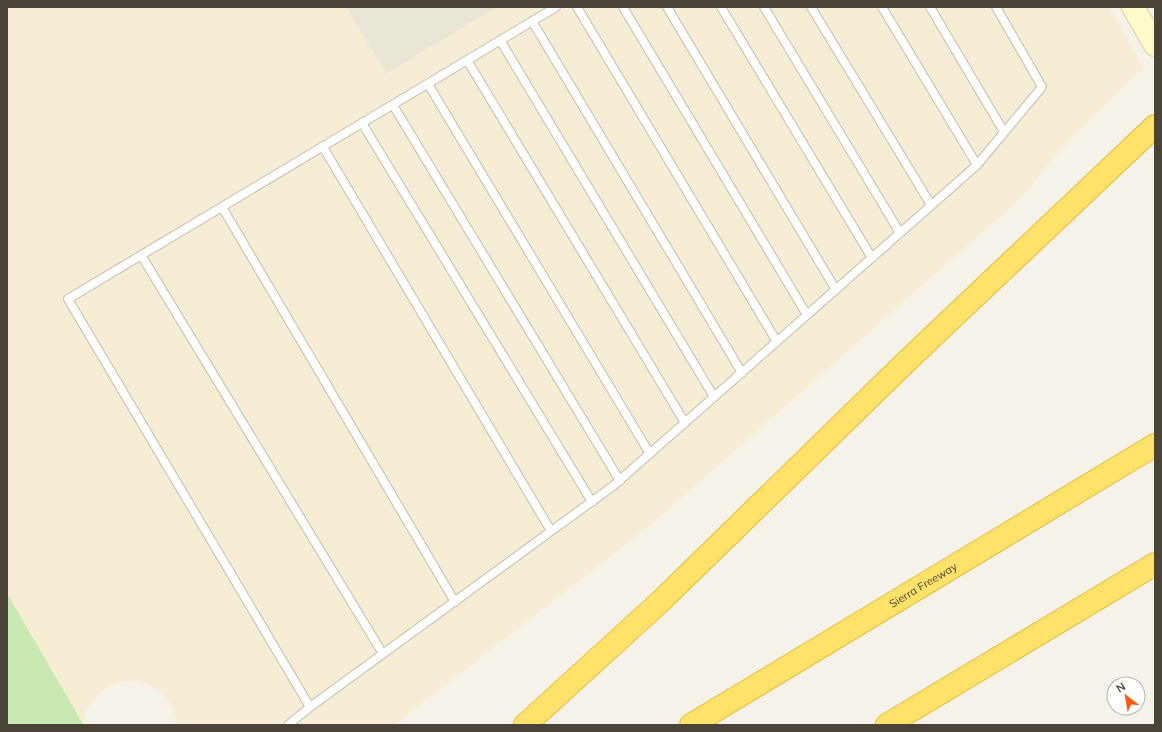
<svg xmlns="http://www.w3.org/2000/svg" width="1162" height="732" font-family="Mulish,sans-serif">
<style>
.residential{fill:#e9e6d7}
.commercial{fill:#f7edd4}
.green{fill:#c8eab1}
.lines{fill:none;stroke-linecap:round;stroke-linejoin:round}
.service-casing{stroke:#c1bcab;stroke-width:10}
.secondary-casing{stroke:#d6ce98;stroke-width:24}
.motorway-casing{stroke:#e2bb36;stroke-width:24}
.service{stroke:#fff;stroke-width:8}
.secondary{stroke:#fffac9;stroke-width:22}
.motorway{stroke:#ffe26a;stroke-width:22}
.labels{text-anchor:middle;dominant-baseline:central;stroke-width:4;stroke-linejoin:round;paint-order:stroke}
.street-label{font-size:11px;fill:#494437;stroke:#fff}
</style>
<rect width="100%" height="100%" fill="#f5f3e9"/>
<path class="residential" d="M 346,7 L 497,7 L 386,74 Z"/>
<path class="commercial" d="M 7,7 L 346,7 L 386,74 L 497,7 L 1109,7 L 1143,67 L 1054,157 L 1021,198 L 652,524 L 394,725 L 177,725 L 176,719 L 171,704 L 161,693 L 149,685 L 135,681 L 120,682 L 106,688 L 95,697 L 87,709 L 83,724 L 7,593 Z"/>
<path class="green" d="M 7,593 L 83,724 L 83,725 L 7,725 Z"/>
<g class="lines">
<defs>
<path id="service" d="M 556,7 L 68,299 L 310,707 L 613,486 L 977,165 L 882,7
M 577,7 L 777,342
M 623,7 L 807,315
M 667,7 L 836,290
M 721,7 L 872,258
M 764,7 L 900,233
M 811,7 L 931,205
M 930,7 L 1004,132
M 532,21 L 742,373
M 500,40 L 714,397
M 467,60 L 685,423
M 428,84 L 650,454
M 393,105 L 620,481
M 362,123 L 592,502
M 323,147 L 551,531
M 977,165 L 1042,87 L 996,7
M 222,207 L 455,602
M 141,255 L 383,654
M 288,725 L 310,707"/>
<path id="secondary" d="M 1133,7 L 1155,45"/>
<g id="motorway">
<path d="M 525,725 L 661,601 L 908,360 L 1155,126"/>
<path id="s1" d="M 691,725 L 1155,445"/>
<path d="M 887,725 L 1155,564"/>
</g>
</defs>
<use href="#service" class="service-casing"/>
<use href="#secondary" class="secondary-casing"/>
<use href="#motorway" class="motorway-casing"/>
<use href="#service" class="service"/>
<use href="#secondary" class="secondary"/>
<use href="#motorway" class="motorway"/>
</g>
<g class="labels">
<g class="street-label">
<text stroke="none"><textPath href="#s1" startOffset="271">Sierra Freeway</textPath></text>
</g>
</g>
<rect width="1162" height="732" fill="none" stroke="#494437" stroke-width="16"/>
<g transform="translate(1126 696) rotate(329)"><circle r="19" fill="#ffffff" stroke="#b6b4af"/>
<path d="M0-3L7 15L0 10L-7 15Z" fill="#ff5a16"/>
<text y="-6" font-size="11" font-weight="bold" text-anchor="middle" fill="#494437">N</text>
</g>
</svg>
